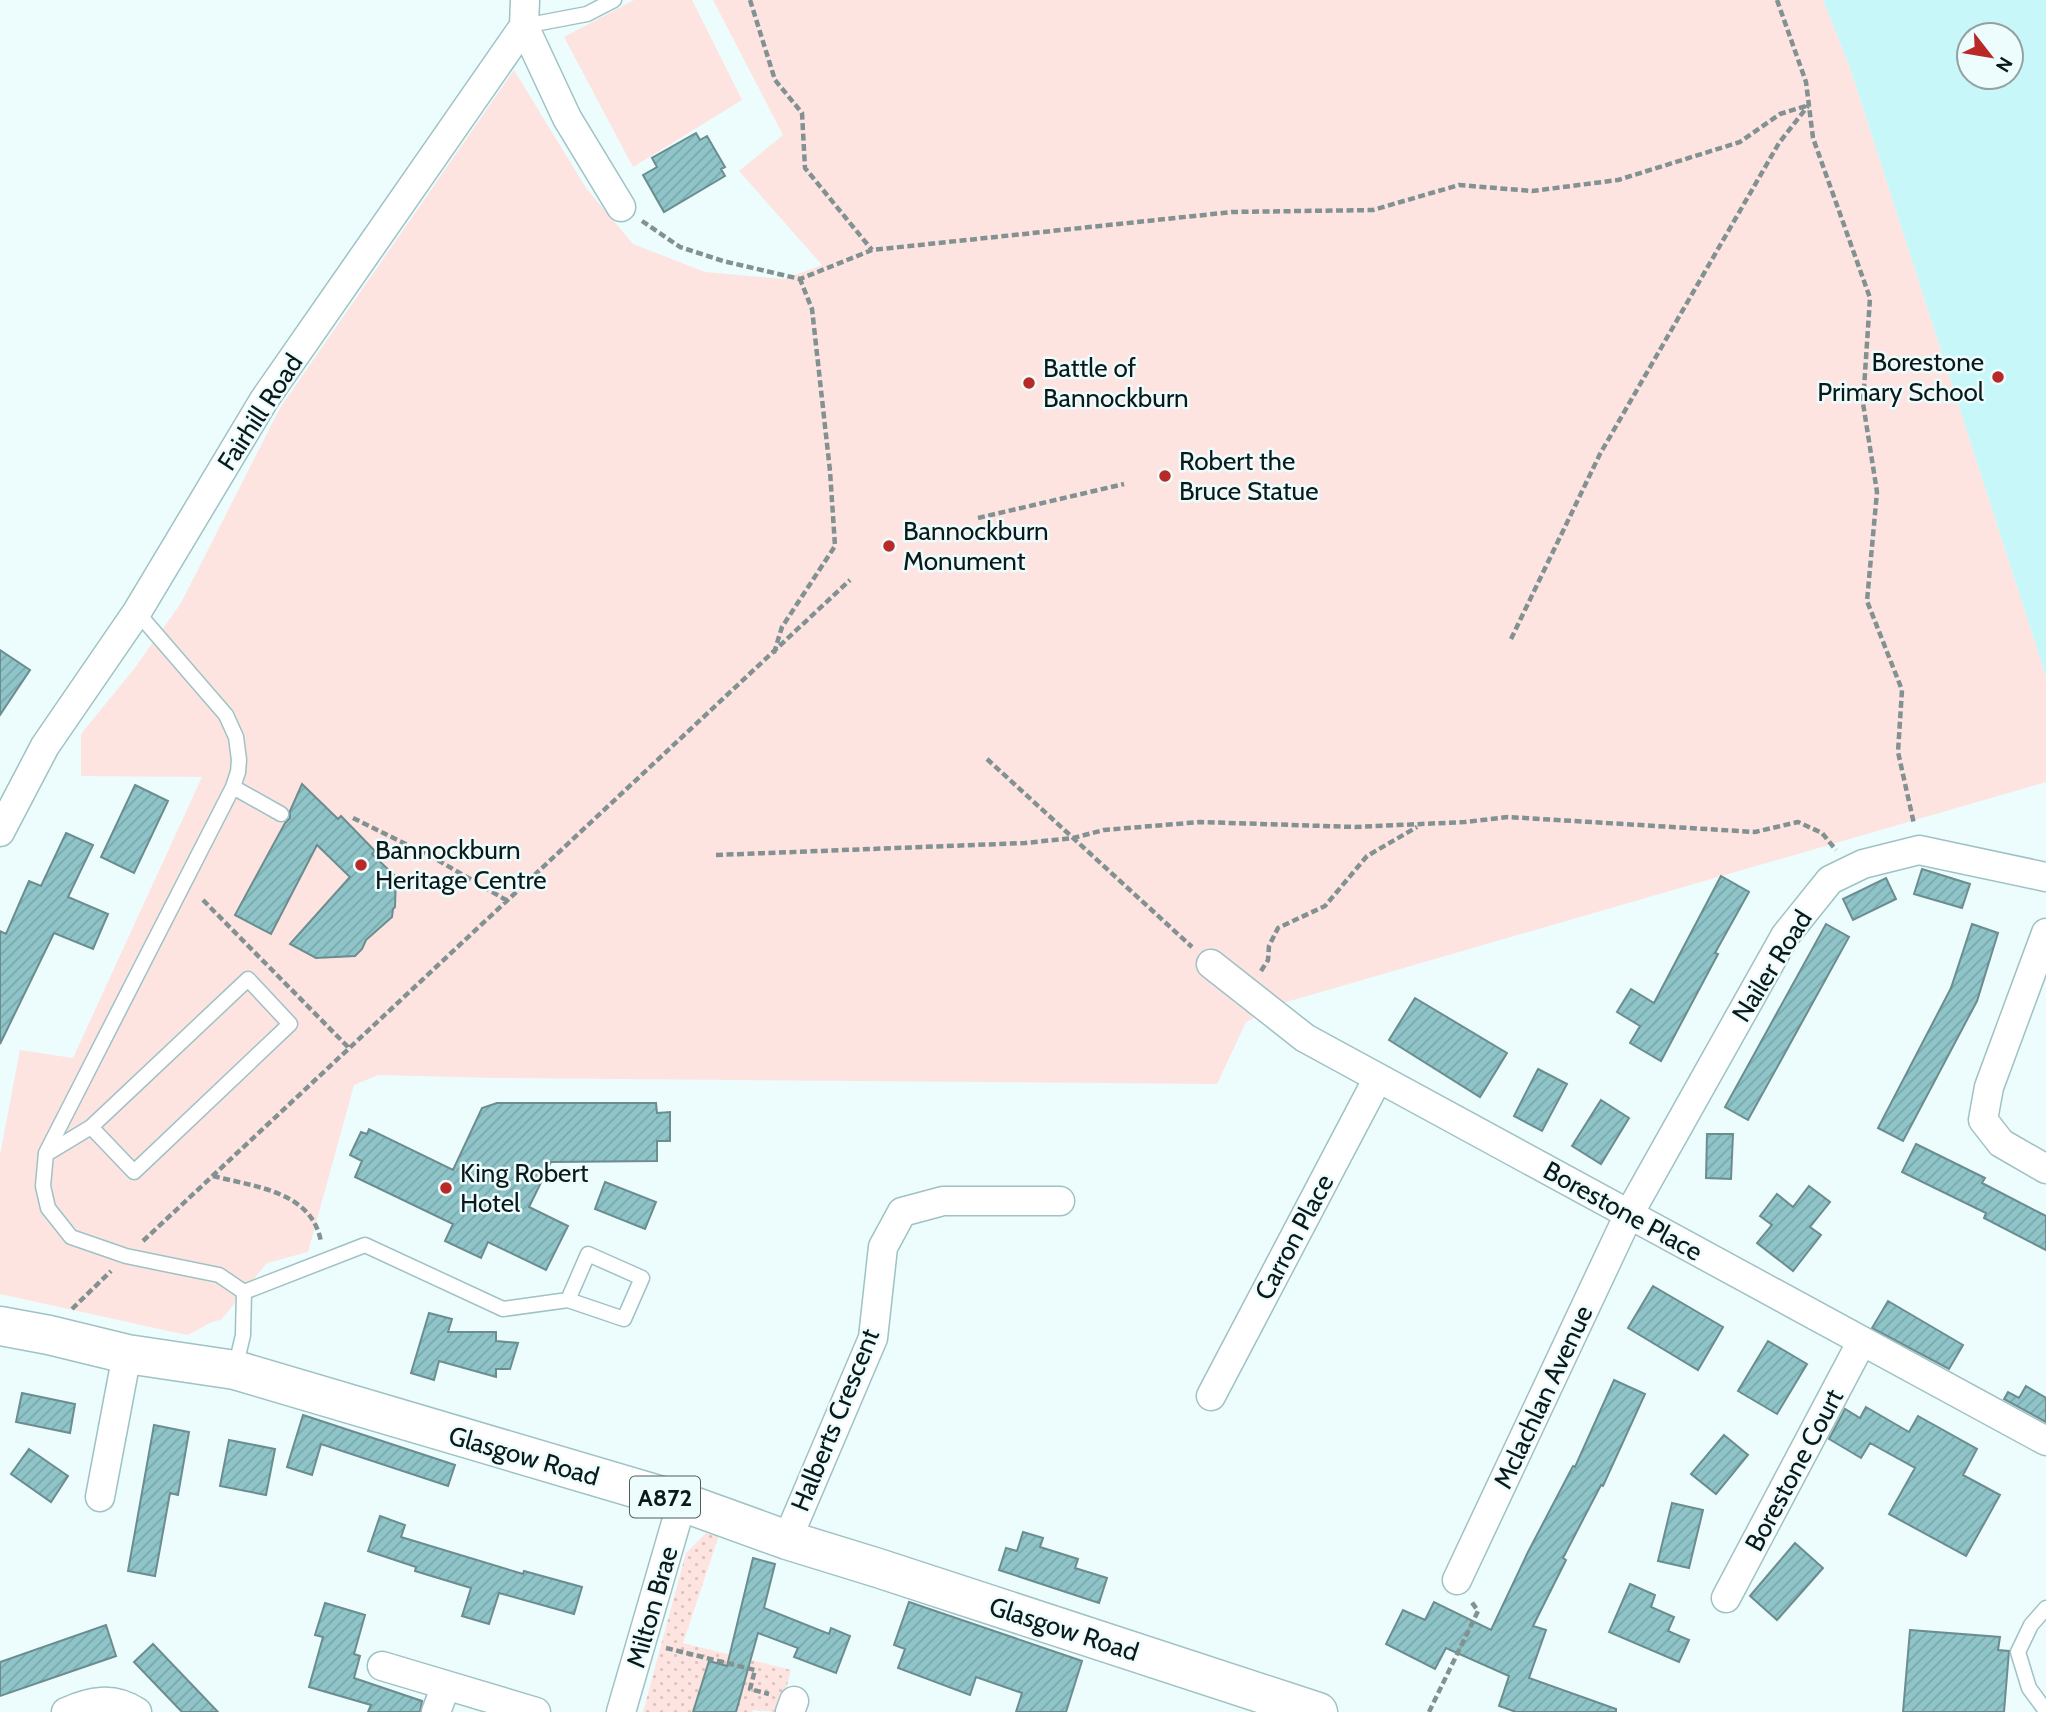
<svg xmlns="http://www.w3.org/2000/svg" width="2046" height="1712" font-family="Cabin,sans-serif">
<style>
.built{fill:#c8f7fa;fill-rule:evenodd}
.grass{fill:url(#grass-dots)}
.park{fill:#fee4e0}
.building{fill:url(#building-hatch);stroke:#6b8d8f;stroke-width:2}
.lines{fill:none;stroke-linecap:round;stroke-linejoin:round}
.service-casing{stroke:#9fc2c5;stroke-width:17}
.minor-casing{stroke:#9fc2c5;stroke-width:31}
.primary-casing{stroke:#9fc2c5;stroke-width:41}
.path{stroke:#829192;stroke-width:4.5;stroke-dasharray:7 3.5;stroke-linecap:butt}
.service{stroke:#fff;stroke-width:14}
.minor{stroke:#fff;stroke-width:28}
.primary{stroke:#fff;stroke-width:38}
.poi-dot{fill:#b82928;stroke:#edfcfd;stroke-width:2.5}
.labels{text-anchor:middle;dominant-baseline:central;stroke-width:5;stroke-linejoin:round;paint-order:stroke}
.shield{fill:#edfcfd;stroke:#4f5d5e;stroke-width:2}
.shield-label{font-size:24px;font-weight:bold;fill:#0b191a}
.poi-label{font-size:26px;fill:#0b191a;stroke:#edfcfd;text-anchor:start}
.street-label{font-size:26px;fill:#0b191a;stroke:#edfcfd}
</style>
<defs>
<pattern id="grass-dots" width="8" height="8" patternUnits="userSpaceOnUse" patternTransform="scale(1.75)"><rect width="8" height="8" fill="#fee4e0"/><path d="M2 2h.1M6 6h.1" fill="none" stroke="#d8c3c0" stroke-width="1.8" stroke-linecap="round"/></pattern>
<pattern id="building-hatch" width="6" height="6" patternUnits="userSpaceOnUse" patternTransform="scale(1.75)"><rect width="6" height="6" fill="#8fc4c8"/><path d="M-1 1l2-2M0 6l6-6M5 7l2-2" fill="none" stroke="#7aa8ab"/></pattern>
</defs>
<rect width="100%" height="100%" fill="#edfcfd"/>
<path class="built" d="M 1823,0 L 2046,0 L 2046,677 L 1850,68 ZM 1969,35 L 2011,35 L 2011,77 L 1969,77 Z"/>
<path class="grass" d="M 706,1533 L 719,1535 L 683,1643 L 791,1670 L 780,1712 L 753,1710 L 752,1712 L 643,1712 L 686,1553 Z"/>
<path class="park" d="M 634,0 L 692,0 L 742,100 L 633,167 L 564,37 Z
M 713,0 L 1823,0 L 1850,68 L 2046,677 L 2046,782 L 1283,1003 L 1246,1022 L 1217,1084 L 496,1078 L 378,1075 L 354,1085 L 308,1252 L 267,1263 L 221,1320 C 211,1320 198,1331 187,1335 L 0,1294 L 0,1155 L 20,1050 L 73,1058 L 202,777 L 81,776 L 81,734 L 134,669 L 181,603 L 280,408 L 514,70 L 586,188 L 633,244 L 705,272 L 784,279 L 822,265 L 739,171 L 783,135 Z"/>
<path class="building" d="M 696,133 L 700,140 L 707,136 L 725,167 L 721,169 L 725,176 L 664,212 L 643,175 L 657,167 L 652,158 Z
M 0,650 L 30,670 L 0,715 Z
M 302,784 L 338,819 L 341,816 L 375,851 L 372,854 L 396,877 L 395,907 L 393,909 L 392,917 L 366,940 L 362,949 L 355,956 L 316,958 L 290,944 L 350,877 L 317,845 L 271,934 L 235,915 L 285,823 L 290,818 L 290,811 Z
M 135,785 L 168,801 L 134,873 L 101,857 Z
M 66,833 L 93,845 L 68,897 L 108,914 L 93,949 L 54,933 L 0,1044 L 0,931 L 6,934 L 29,881 L 41,886 Z
M 1922,869 L 1970,884 L 1962,908 L 1914,894 Z
M 1721,876 L 1749,892 L 1715,953 L 1718,954 L 1661,1061 L 1630,1043 L 1640,1026 L 1617,1012 L 1631,989 L 1654,1003 Z
M 1886,878 L 1896,899 L 1853,920 L 1843,899 Z
M 1826,924 L 1849,937 L 1748,1120 L 1725,1107 Z
M 1972,924 L 1998,933 L 1977,1001 L 1903,1141 L 1878,1128 L 1951,988 Z
M 1415,998 L 1507,1053 L 1480,1097 L 1389,1040 Z
M 1538,1069 L 1567,1084 L 1542,1131 L 1514,1116 Z
M 1601,1100 L 1629,1118 L 1601,1164 L 1572,1146 Z
M 497,1103 L 656,1103 L 657,1113 L 670,1112 L 670,1141 L 657,1141 L 657,1161 L 551,1162 L 529,1207 L 568,1226 L 546,1270 L 488,1242 L 481,1258 L 445,1241 L 453,1224 L 355,1177 L 362,1161 L 350,1155 L 361,1132 L 367,1134 L 369,1129 L 453,1170 L 482,1108 Z
M 1707,1134 L 1733,1134 L 1731,1179 L 1706,1178 Z
M 1916,1144 L 1985,1178 L 1982,1183 L 2046,1216 L 2046,1250 L 1984,1218 L 1986,1213 L 1902,1172 Z
M 605,1182 L 656,1202 L 645,1229 L 595,1209 Z
M 1809,1186 L 1830,1202 L 1810,1227 L 1821,1235 L 1793,1271 L 1757,1243 L 1772,1225 L 1760,1216 L 1777,1194 L 1793,1207 Z
M 1653,1286 L 1723,1327 L 1698,1370 L 1628,1328 Z
M 1888,1301 L 1963,1345 L 1949,1369 L 1872,1328 Z
M 429,1313 L 452,1319 L 448,1332 L 496,1332 L 496,1341 L 518,1343 L 510,1369 L 496,1369 L 496,1377 L 439,1361 L 434,1380 L 411,1373 Z
M 1768,1341 L 1807,1364 L 1777,1414 L 1738,1391 Z
M 1614,1380 L 1645,1394 L 1603,1486 L 1601,1485 L 1563,1558 L 1566,1560 L 1533,1626 L 1546,1630 L 1529,1678 L 1616,1709 L 1616,1712 L 1516,1712 L 1499,1706 L 1509,1676 L 1446,1648 L 1435,1669 L 1386,1644 L 1403,1610 L 1425,1620 L 1434,1602 L 1491,1630 L 1528,1552 L 1573,1466 L 1575,1467 Z
M 2026,1386 L 2046,1398 L 2046,1422 L 2004,1399 L 2008,1392 L 2019,1398 Z
M 22,1393 L 75,1404 L 70,1433 L 16,1422 Z
M 1866,1407 L 1909,1432 L 1918,1416 L 1977,1449 L 1963,1475 L 2000,1495 L 1966,1556 L 1889,1514 L 1915,1468 L 1870,1443 L 1861,1458 L 1829,1439 L 1845,1409 L 1860,1418 Z
M 303,1415 L 455,1465 L 448,1486 L 321,1444 L 312,1475 L 287,1467 Z
M 154,1425 L 189,1432 L 178,1495 L 170,1493 L 155,1576 L 128,1571 Z
M 1724,1435 L 1748,1455 L 1716,1494 L 1691,1474 Z
M 229,1440 L 275,1449 L 266,1495 L 220,1486 Z
M 29,1449 L 68,1476 L 51,1502 L 11,1474 Z
M 1672,1503 L 1703,1510 L 1689,1568 L 1658,1561 Z
M 380,1516 L 405,1525 L 401,1537 L 523,1574 L 524,1571 L 582,1587 L 574,1614 L 499,1593 L 489,1624 L 462,1616 L 471,1588 L 415,1571 L 416,1567 L 368,1551 Z
M 1023,1532 L 1043,1538 L 1040,1547 L 1078,1559 L 1075,1568 L 1107,1578 L 1099,1603 L 999,1570 L 1006,1548 L 1017,1551 Z
M 1795,1543 L 1823,1568 L 1777,1620 L 1750,1596 Z
M 753,1558 L 775,1564 L 764,1608 L 829,1634 L 831,1628 L 850,1636 L 836,1673 L 794,1657 L 798,1648 L 758,1633 L 736,1712 L 693,1712 L 709,1661 L 727,1666 Z
M 1630,1584 L 1655,1595 L 1651,1607 L 1674,1617 L 1668,1631 L 1689,1640 L 1679,1662 L 1609,1632 Z
M 909,1602 L 1082,1661 L 1066,1712 L 1016,1712 L 1022,1693 L 976,1677 L 970,1695 L 898,1668 L 905,1649 L 894,1645 Z
M 325,1603 L 365,1615 L 354,1654 L 360,1656 L 354,1678 L 422,1701 L 420,1712 L 368,1712 L 371,1705 L 309,1687 L 323,1637 L 315,1635 Z
M 106,1625 L 116,1656 L 0,1696 L 0,1662 Z
M 1910,1630 L 2000,1637 L 1998,1650 L 2009,1651 L 2004,1712 L 1903,1712 Z
M 153,1644 L 218,1712 L 182,1712 L 134,1662 Z"/>
<g class="lines">
<defs>
<path id="service" d="M 524,26 L 587,14 L 614,0
M 137,612 L 226,715 L 236,737 L 239,760 L 238,772 L 233,787 L 46,1153 L 43,1186 L 48,1208 L 71,1237 L 126,1256 L 219,1275 L 244,1292
M 233,787 L 281,814
M 48,1153 L 91,1127 L 248,979 L 290,1024 L 134,1172 L 91,1127
M 235,1369 L 243,1335 L 244,1292 L 365,1245 L 503,1309 L 568,1300 L 588,1254 L 642,1278 L 624,1319 L 568,1300
M 2046,1608 L 2031,1625 L 2018,1652 L 2029,1688 L 2046,1711"/>
<path id="minor" d="M 524,26 L 567,118 L 621,207
M 0,832 L 45,746 L 137,612 L 264,400 L 524,26 L 525,0
M 2046,933 L 1989,1087 L 1983,1120 L 2001,1143 L 2046,1169
M 1211,964 L 1305,1038 L 2046,1441
M 1211,1396 L 1378,1078
M 100,1497 L 127,1354
M 787,1540 L 873,1338 L 883,1247 L 902,1212 L 943,1201 L 1060,1201
M 1457,1580 L 1629,1214 L 1785,936 L 1830,880 L 1863,864 L 1919,850 L 2046,877
M 1726,1598 L 1862,1341
M 382,1666 L 536,1712
M 66,1712 C 90,1701 113,1696 137,1712
M 436,1712 L 446,1685
M 621,1712 L 682,1502
M 790,1712 L 794,1701"/>
<path id="primary" d="M 0,1326 L 49,1335 L 127,1354 L 235,1370 L 682,1502 L 787,1540 L 878,1568 L 1318,1712"/>
</defs>
<use href="#service" class="service-casing"/>
<use href="#minor" class="minor-casing"/>
<use href="#primary" class="primary-casing"/>
<path class="path" d="M 750,0 L 775,80 L 802,113 L 805,168 L 872,250
M 1777,0 L 1806,82 L 1813,138 L 1870,298 L 1863,403 L 1877,492 L 1867,601 L 1902,690 L 1898,752 L 1914,824
M 642,221 L 680,247 L 723,261 L 800,279 L 872,250 L 1232,212 L 1373,210 L 1459,185 L 1532,191 L 1618,180 L 1740,142 L 1780,114 L 1809,105
M 978,518 L 1124,484
M 1511,639 L 1600,454 L 1779,143 L 1808,106
M 774,653 L 782,627 L 835,546 L 830,471 L 812,309 L 800,279
M 987,759 L 1192,947
M 353,818 L 434,858 L 506,900
M 716,855 L 1025,843 L 1073,838 L 1104,830 L 1200,822 L 1355,827 L 1465,822 L 1508,817 L 1755,832 L 1798,822 L 1822,833 L 1836,850
M 203,900 L 349,1048
M 1261,971 L 1268,960 L 1269,946 L 1278,928 L 1325,906 L 1367,856 L 1417,827
M 213,1176 C 255,1187 312,1191 321,1242
M 143,1241 L 850,580
M 72,1309 L 111,1271
M 666,1648 L 755,1670 L 750,1689 L 769,1694
M 1429,1712 L 1478,1611 L 1471,1601"/>
<use href="#service" class="service"/>
<use href="#minor" class="minor"/>
<use href="#primary" class="primary"/>
</g>
<g class="poi-dot">
<circle cx="1998" cy="377" r="7"/>
<circle cx="1029" cy="383" r="7"/>
<circle cx="1165" cy="476" r="7"/>
<circle cx="889" cy="546" r="7"/>
<circle cx="361" cy="865" r="7"/>
<circle cx="446" cy="1188" r="7"/>
</g>
<g class="labels">
<rect class="shield" x="630" y="1476.5" width="70" height="41" rx="5"/>
<g class="shield-label">
<text x="665" y="1497">A872</text>
</g>
<g class="poi-label">
<text x="1984" y="362" text-anchor="end">Borestone<tspan x="1984" dy="30">Primary School</tspan></text>
<text x="1043" y="368">Battle of<tspan x="1043" dy="30">Bannockburn</tspan></text>
<text x="1179" y="461">Robert the<tspan x="1179" dy="30">Bruce Statue</tspan></text>
<text x="903" y="531">Bannockburn<tspan x="903" dy="30">Monument</tspan></text>
<text x="375" y="850">Bannockburn<tspan x="375" dy="30">Heritage Centre</tspan></text>
<text x="460" y="1173">King Robert<tspan x="460" dy="30">Hotel</tspan></text>
</g>
<g class="street-label">
<text transform="translate(260 412) rotate(-57)">Fairhill Road</text>
<text transform="translate(1772 966) rotate(-58)">Nailer Road</text>
<text transform="translate(1623 1211) rotate(29)">Borestone Place</text>
<text transform="translate(1294 1237) rotate(-62)">Carron Place</text>
<text transform="translate(1543 1397) rotate(-65)">Mclachlan Avenue</text>
<text transform="translate(835 1420) rotate(-68)">Halberts Crescent</text>
<text transform="translate(524 1456) rotate(16)">Glasgow Road</text>
<text transform="translate(1794 1470) rotate(-62)">Borestone Court</text>
<text transform="translate(652 1607) rotate(-74)">Milton Brae</text>
<text transform="translate(1064 1629) rotate(18)">Glasgow Road</text>
</g>
</g>
<g transform="translate(1990 56) rotate(121)"><circle r="33" fill="#edfcfd" stroke="#93a1a2" stroke-width="2"/>
<path d="M0-5L12 26L0 18L-12 26Z" fill="#b82928"/>
<text y="-10" font-size="19" font-weight="bold" text-anchor="middle" fill="#0b191a">N</text>
</g>
</svg>
